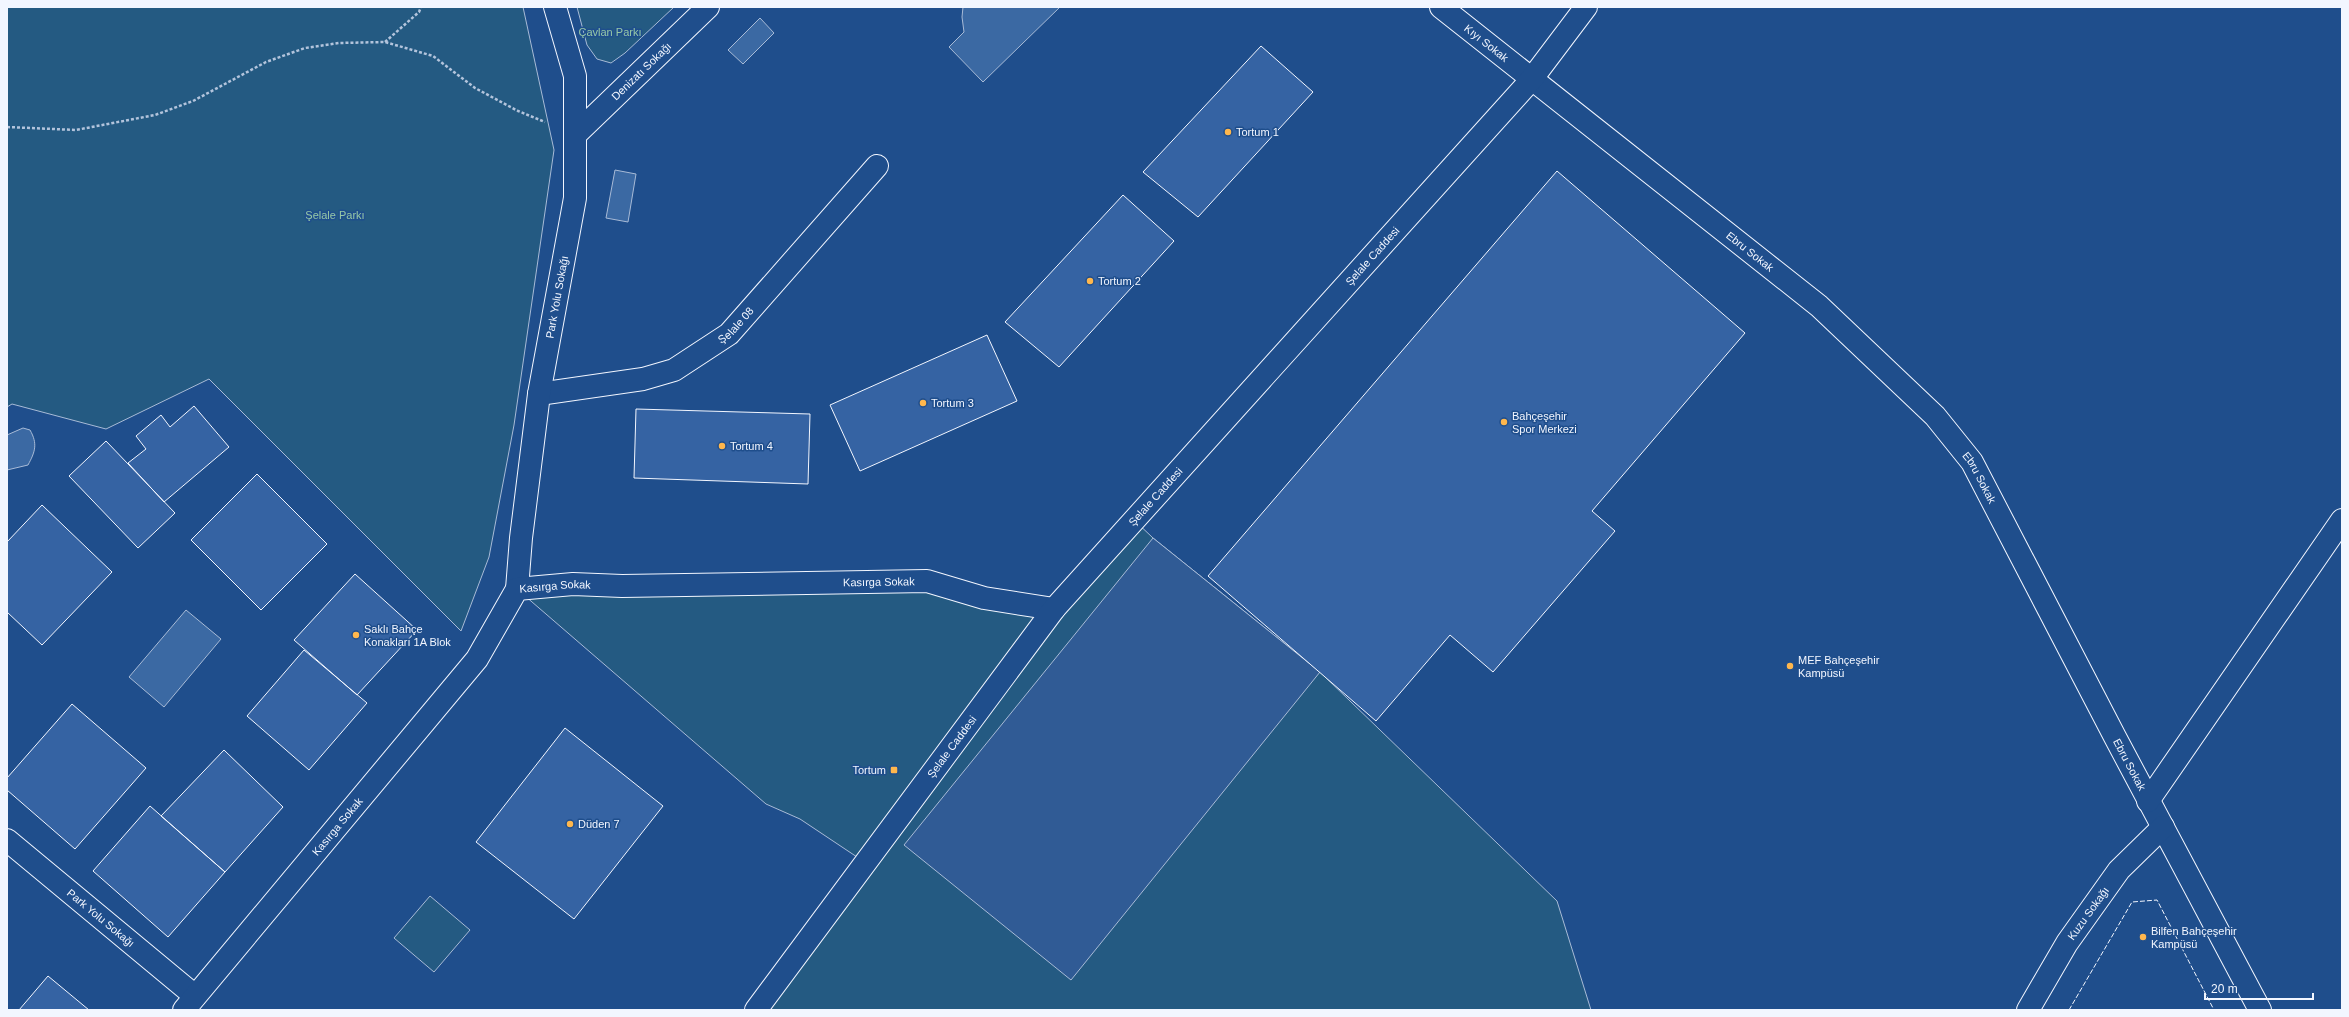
<svg xmlns="http://www.w3.org/2000/svg" width="2349" height="1017" font-family="Helvetica,sans-serif">
<style>
.green{fill:#245a82;stroke:#a8bbd7}
.parking{fill:#305b95;stroke:#a8bbd7}
.water{fill:#3b69a3;stroke:#a8bbd7}
.building{fill:#3563a3;stroke:#f2f6ff}
.lines{fill:none;stroke-linecap:round;stroke-linejoin:round}
.street-casing{stroke:#f2f6ff;stroke-width:24}
.path{stroke:#b3c4dc;stroke-width:2.5;stroke-dasharray:3 2;stroke-linecap:butt}
.street{stroke:#1f4e8c;stroke-width:22}
.fence{stroke:#f2f6ff;stroke-width:1;stroke-dasharray:5 2;stroke-linecap:butt}
.poi-dot{fill:#ffb74d;stroke:#1f4e8c;stroke-width:1.5}
.labels{text-anchor:middle;dominant-baseline:central;stroke-width:3;stroke-linejoin:round;paint-order:stroke}
.park-label{font-size:11px;fill:#97c8a6;stroke:#1f4e8c}
.street-label{font-size:11px;fill:#f2f6ff;stroke:#1f4e8c}
.poi-label{font-size:11px;fill:#f2f6ff;stroke:#1f4e8c;text-anchor:start}
</style>
<rect width="100%" height="100%" fill="#1f4e8c"/>
<path class="green" d="M 7,7 L 523,7 L 554,150 L 514,425 L 489,557 L 461,631 L 209,379 L 106,429 L 12,404 L 7,407 Z
M 577,7 L 674,7 L 625,53 L 611,63 L 597,59 L 587,45 Z
M 1133,519 L 1153,538 L 1320,672 L 1557,901 L 1591,1010 L 756,1010 L 866,863 L 800,819 L 766,804 L 517,589 L 927,581 L 1054,609 Z
M 430,896 L 470,930 L 434,972 L 394,938 Z"/>
<path class="parking" d="M 1153,538 L 1320,672 L 1071,980 L 904,845 Z"/>
<path class="water" d="M 963,7 L 1060,7 L 983,82 L 949,47 L 964,32 L 962,17 Z
M 760,18 L 774,33 L 743,64 L 728,50 Z
M 615,170 L 636,174 L 628,222 L 606,218 Z
M 23,428 L 30,430 C 38,444 35,452 28,465 L 7,470 L 7,435 Z
M 186,610 L 221,639 L 164,707 L 129,677 Z"/>
<path class="building" d="M 1261,46 L 1313,92 L 1198,217 L 1143,172 Z
M 1557,171 L 1745,333 L 1592,511 L 1615,531 L 1493,672 L 1450,635 L 1376,721 L 1208,576 Z
M 1123,195 L 1174,241 L 1059,367 L 1005,322 Z
M 987,335 L 1017,401 L 860,471 L 830,405 Z
M 194,406 L 229,447 L 164,502 L 128,463 L 146,449 L 136,436 L 161,415 L 170,427 Z
M 636,409 L 810,414 L 808,484 L 634,478 Z
M 106,441 L 175,513 L 138,548 L 69,476 Z
M 257,474 L 327,544 L 261,610 L 191,540 Z
M 42,505 L 112,572 L 42,645 L 7,612 L 7,542 Z
M 355,574 L 417,630 L 357,695 L 294,640 Z
M 304,650 L 367,703 L 309,770 L 247,716 Z
M 72,704 L 146,768 L 75,849 L 7,790 L 7,778 Z
M 565,728 L 663,806 L 574,919 L 476,842 Z
M 224,750 L 283,807 L 225,872 L 161,816 Z
M 150,806 L 225,872 L 168,937 L 93,871 Z
M 48,976 L 89,1010 L 19,1010 Z"/>
<g class="lines">
<defs>
<g id="street">
<path id="s1" d="M 1441,7 L 1819,306 L 1935,416 L 1972,462 L 2115,737 L 2260,1010"/>
<path id="s2" d="M 575,135 L 708,7"/>
<path id="s3" d="M 539,394 L 643,379 L 674,370 L 729,334 L 877,166"/>
<path id="s4" d="M 517,589 L 521,538 L 539,394 L 575,198 L 575,76 L 555,7"/>
<path d="M 2148,801 L 2342,520"/>
<path id="s5" d="M 7,840 L 195,996"/>
<path id="s6" d="M 184,1010 L 477,659 L 517,589 L 573,584 L 622,586 L 927,581 L 984,598 L 1054,609"/>
<path id="s7" d="M 756,1010 L 1054,609 L 1531,80 L 1586,7"/>
<path id="s8" d="M 2028,1010 L 2067,943 L 2119,870 L 2163,827"/>
</g>
</defs>
<use href="#street" class="street-casing"/>
<path class="path" d="M 385,42 L 419,12 L 421,7
M 7,127 L 76,130 L 155,115 L 193,101 L 266,62 L 305,48 L 339,43 L 385,42 L 433,56 L 475,88 L 518,111 L 545,122"/>
<use href="#street" class="street"/>
<path class="fence" d="M 2069,1010 L 2132,902 L 2157,900 L 2214,1010"/>
</g>
<g class="poi-dot">
<circle cx="1228" cy="132" r="4"/>
<circle cx="1090" cy="281" r="4"/>
<circle cx="923" cy="403" r="4"/>
<circle cx="1504" cy="422" r="4"/>
<circle cx="722" cy="446" r="4"/>
<circle cx="356" cy="635" r="4"/>
<circle cx="1790" cy="666" r="4"/>
<rect x="890" y="766" width="8" height="8" rx="2"/>
<circle cx="570" cy="824" r="4"/>
<circle cx="2143" cy="937" r="4"/>
</g>
<g class="labels">
<g class="park-label">
<text x="610" y="32">Çavlan Parkı</text>
<text x="335" y="215">Şelale Parkı</text>
</g>
<g class="street-label">
<text stroke="none"><textPath href="#s1" startOffset="58">Kıyı Sokak</textPath></text>
<text stroke="none"><textPath href="#s2" startOffset="92">Denizatı Sokağı</textPath></text>
<text stroke="none"><textPath href="#s1" startOffset="394">Ebru Sokak</textPath></text>
<text stroke="none"><textPath href="#s7" startOffset="975">Şelale Caddesi</textPath></text>
<text stroke="none"><textPath href="#s4" startOffset="295">Park Yolu Sokağı</textPath></text>
<text stroke="none"><textPath href="#s3" startOffset="214">Şelale 08</textPath></text>
<text stroke="none"><textPath href="#s1" startOffset="718">Ebru Sokak</textPath></text>
<text stroke="none"><textPath href="#s7" startOffset="651">Şelale Caddesi</textPath></text>
<text stroke="none"><textPath href="#s6" startOffset="900">Kasırga Sokak</textPath></text>
<text stroke="none"><textPath href="#s6" startOffset="576">Kasırga Sokak</textPath></text>
<text stroke="none"><textPath href="#s7" startOffset="328">Şelale Caddesi</textPath></text>
<text stroke="none"><textPath href="#s1" startOffset="1042">Ebru Sokak</textPath></text>
<text stroke="none"><textPath href="#s6" startOffset="239">Kasırga Sokak</textPath></text>
<text stroke="none"><textPath href="#s8" startOffset="114">Kuzu Sokağı</textPath></text>
<text stroke="none"><textPath href="#s5" startOffset="122">Park Yolu Sokağı</textPath></text>
</g>
<g class="poi-label">
<text x="1236" y="132">Tortum 1</text>
<text x="1098" y="281">Tortum 2</text>
<text x="931" y="403">Tortum 3</text>
<text x="1512" y="416">Bahçeşehir<tspan x="1512" dy="13">Spor Merkezi</tspan></text>
<text x="730" y="446">Tortum 4</text>
<text x="364" y="629">Saklı Bahçe<tspan x="364" dy="13">Konakları 1A Blok</tspan></text>
<text x="1798" y="660">MEF Bahçeşehir<tspan x="1798" dy="13">Kampüsü</tspan></text>
<text x="886" y="770" text-anchor="end">Tortum</text>
<text x="578" y="824">Düden 7</text>
<text x="2151" y="931">Bilfen Bahçeşehir<tspan x="2151" dy="13">Kampüsü</tspan></text>
</g>
</g>
<rect width="2349" height="1017" fill="none" stroke="#f2f6ff" stroke-width="16"/>
<path d="M2205 993v6h108v-6" fill="none" stroke="#f2f6ff" stroke-width="2"/>
<text x="2211" y="993" font-size="12" fill="#f2f6ff" stroke="#1f4e8c" stroke-width="3" paint-order="stroke">20 m</text>
</svg>
